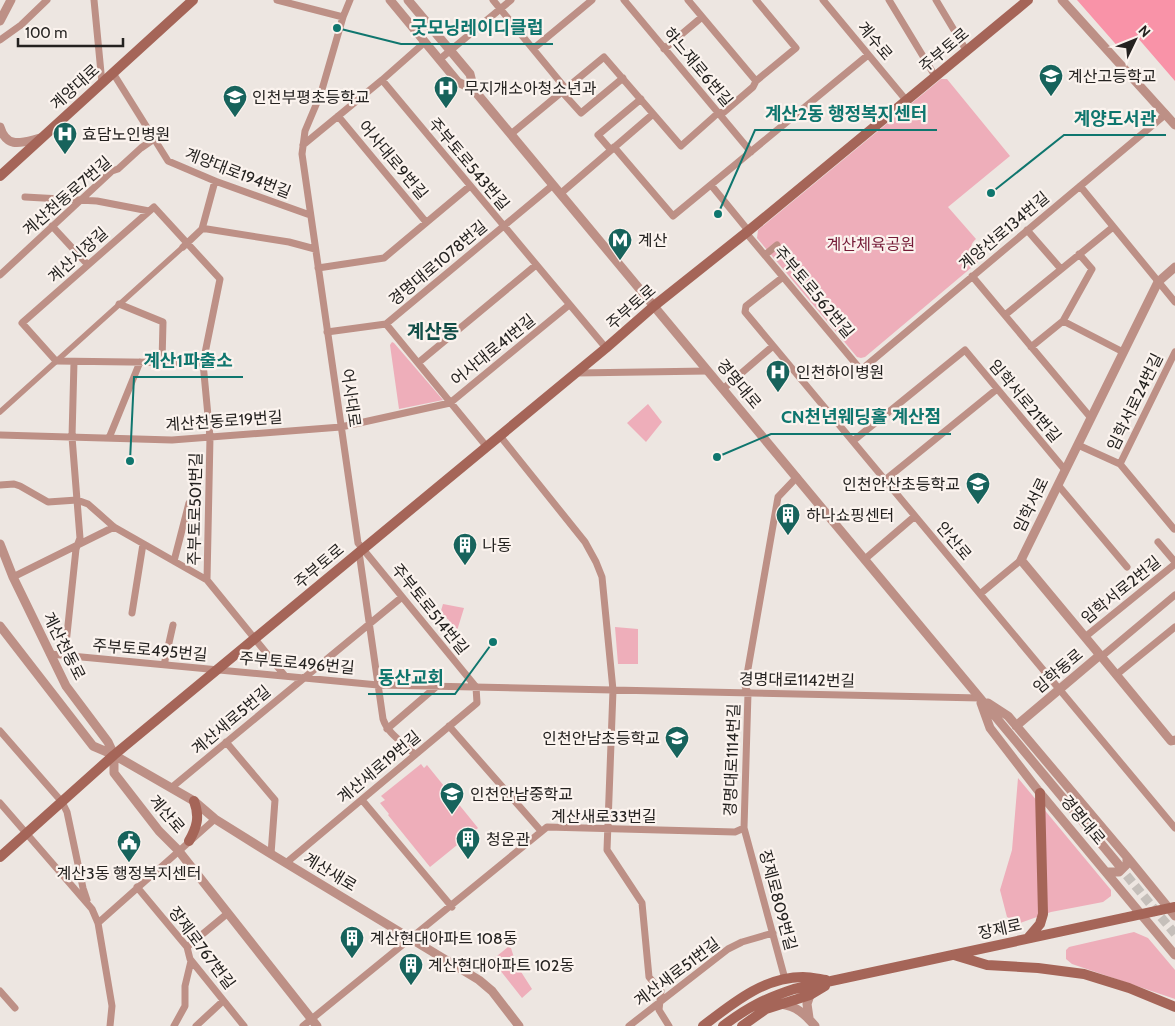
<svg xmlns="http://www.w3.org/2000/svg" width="1175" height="1026" font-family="Cabin,'Noto Sans KR',sans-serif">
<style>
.green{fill:#eeaeba}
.forest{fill:#f993a8}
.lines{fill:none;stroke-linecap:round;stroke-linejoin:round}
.tertiary-tunnel{stroke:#c5bfba;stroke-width:9;stroke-dasharray:9 4.5;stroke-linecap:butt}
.pedestrian{stroke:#bd9086;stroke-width:5.5}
.minor{stroke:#bd9086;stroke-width:7}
.tertiary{stroke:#bd9086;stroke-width:9}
.secondary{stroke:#a56558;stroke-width:10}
.labels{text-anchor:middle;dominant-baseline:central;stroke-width:4.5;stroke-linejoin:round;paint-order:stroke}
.street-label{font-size:16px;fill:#242220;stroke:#fbf3ee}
.poi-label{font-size:16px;fill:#242220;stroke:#fbf3ee;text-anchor:start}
.park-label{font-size:16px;fill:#751b37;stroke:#fbf3ee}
.quarter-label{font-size:19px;font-weight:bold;fill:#124e48;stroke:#fbf3ee}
.leader{fill:none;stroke:#0f766e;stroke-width:2}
.callout-dot{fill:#0f766e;stroke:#fbf3ee;stroke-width:2}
.callout-label{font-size:18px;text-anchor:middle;font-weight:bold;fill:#0f766e;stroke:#fbf3ee;stroke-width:4.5;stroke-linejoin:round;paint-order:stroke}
</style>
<rect width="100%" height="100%" fill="#ede6e1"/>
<path class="green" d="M 941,79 L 947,79 L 1010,156 L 948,207 L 976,239 C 969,245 970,251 978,254 L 978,262 L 865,357 L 861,358 L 857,357 L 757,238 L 758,230 Z
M 392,342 L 394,343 L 443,400 L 399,409 L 390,345 Z
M 648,404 L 662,422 L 646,442 L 627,423 Z
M 443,604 L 464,608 L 456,634 L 447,632 L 449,620 L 440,614 Z
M 615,627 L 638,629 L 638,664 L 618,664 Z
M 421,764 L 424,768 L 427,765 L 478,828 L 430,867 L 388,815 L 389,814 L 380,803 L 385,800 L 381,796 Z
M 1018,778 L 1111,890 L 1111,896 L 1103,902 L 1051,912 L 1020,923 L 1007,917 L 1000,890 L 1012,850 Z
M 1134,932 L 1148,938 L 1175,970 L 1175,999 L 1072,964 L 1066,959 L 1066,950 L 1069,947 Z
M 508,947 L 511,948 L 516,964 L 532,989 L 522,998 L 492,960 Z"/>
<path class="forest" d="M 1077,0 L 1175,0 L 1175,81 L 1137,37 L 1120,49 Z"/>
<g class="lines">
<path class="tertiary-tunnel" d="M 1118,865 L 1175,934"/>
<path class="pedestrian" d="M 0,412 L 183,247"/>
<path class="minor" d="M 94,0 L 102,83
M 277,0 L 343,17
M 493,0 L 533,49 L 592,0
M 624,0 L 751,152
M 688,0 L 756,81 L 796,48 L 756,0
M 823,0 L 906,100
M 889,0 L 935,76
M 936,0 L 966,50
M 0,40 L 21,25 L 47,0
M 533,49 L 566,89
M 664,49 L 702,17
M 440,59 L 511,0
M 113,73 L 168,161 L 215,181 L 310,215
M 382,80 L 606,348
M 562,92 L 581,113 L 623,78
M 338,116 L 426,222
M 511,134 L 604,57 L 681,146 L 718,113 L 724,112 L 753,87 L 756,81
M 303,145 L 382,80 L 425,42
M 614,147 L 673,216 L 868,55
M 611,150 L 598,135 L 641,99
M 711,185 L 747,229 L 747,234 L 861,370 L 1166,114
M 1080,186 L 1175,302
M 560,194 L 653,114
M 25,197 L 97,201 L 149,211
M 52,226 L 88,265
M 202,229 L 207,229 L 289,242 L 315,249
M 1027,230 L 1061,269
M 183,247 L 202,229 L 215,181
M 765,255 L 777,245
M 318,268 L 384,258 L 470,186
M 0,275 L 112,171 L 118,169 L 141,148 L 154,139
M 972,276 L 1091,418
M 783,277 L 746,306 L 745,312 L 1175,828
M 119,304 L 163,322 L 162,362
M 1005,315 L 1113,227
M 1063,321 L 1123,352
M 386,324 L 487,447
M 327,332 L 386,324 L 553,185
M 1031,347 L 1063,321 L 1092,269 L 1079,254
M 203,363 L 56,361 L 22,323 L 154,207 L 220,279 L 203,363 L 210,437 L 207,580 L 285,676
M 418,363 L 536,265
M 576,373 L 708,371
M 723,389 L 773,346
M 0,435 L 172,440 L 341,427 L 450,403 L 569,305
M 500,436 L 585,542 L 596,562 L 602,577 L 613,690 L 607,850 L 642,903 L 649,977 L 661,991 L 659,1010 L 669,1026
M 109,438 L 140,362
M 853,441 L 965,350 L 1065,470
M 1078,445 L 1120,464 L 1174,529
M 1120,464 L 1175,352
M 885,480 L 997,389
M 0,485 L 14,484 L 20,486 L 48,502 L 77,500 L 88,504 L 114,527 L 207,580
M 1058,485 L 1127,567
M 1158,542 L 1175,562
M 359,552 L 383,719 C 388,735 405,743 415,755
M 865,559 L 915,516
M 174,561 L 189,503
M 13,577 L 114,527
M 980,594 L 1021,560
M 132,613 L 143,544
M 1085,637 L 1175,564
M 50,654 L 378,685 L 980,698
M 66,656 L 66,644 L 76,549 L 80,538 L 72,437 L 74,362
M 1101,657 L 1175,595
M 164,665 L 173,625
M 1116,675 L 1175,627
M 449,726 L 541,831
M 387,729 L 437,686
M 0,731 L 62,802 L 67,812 L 83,888 L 87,900
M 226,742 L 275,800 L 271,854
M 171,788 L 402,597
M 362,800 L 452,907
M 0,803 L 92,909 L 98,923 L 112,1006 L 110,1026
M 286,863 L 477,703 L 476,687 L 358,543 L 302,154 L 305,131 L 321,93 L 343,17 L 350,0
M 137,887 L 187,947 L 190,959 L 244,1026
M 98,923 L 215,819
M 187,947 L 228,913
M 785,979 L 744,828 L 748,693 L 745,686 L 778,497 L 797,477
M 0,991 L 15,1008
M 174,1026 L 185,1006 L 185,986 L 191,961
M 196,1026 L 223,1001
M 303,1026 L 547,827 L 735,832 L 744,828
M 629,1026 L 728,949 L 742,942 L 773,933"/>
<path class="tertiary" d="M 390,0 L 458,82 L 474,90 L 1118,864
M 408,0 L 470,74 L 474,90
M 1062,0 L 1175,125
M 0,21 L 11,0
M 0,127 C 7,150 23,142 41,138
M 0,544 L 13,577 L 66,686 L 108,742 L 114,755 L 114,773 L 159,831 L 178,850 L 317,1026
M 0,626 L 93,746 L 114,755 L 194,801 L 215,819 L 271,854 L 479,980 L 492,991 L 519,1026
M 1100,655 L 1021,560 L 1158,282 L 1175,267
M 981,703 L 990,728 L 1040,793 L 1175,955
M 988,703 L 1008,716 L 1127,857 L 1175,916
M 1016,726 L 1100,655 L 1171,741 L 1175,740
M 1107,872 L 1119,872 L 1127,864 L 1127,857
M 781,1004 C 796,1006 805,1014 815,1026
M 809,1018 L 807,1004 L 810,995"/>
<path class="secondary" d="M 0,176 L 193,0
M 189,841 C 197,827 200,817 194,801
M 0,857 L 114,755 L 606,348 L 654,306 L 747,232 L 1028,0
M 1028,938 L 1040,924 L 1043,914 L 1040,793
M 954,955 L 987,965 L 1038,968 L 1084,974 L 1129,988 L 1175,1007
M 703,1026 C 733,1003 764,977 803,977 C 811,977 819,979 826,980
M 723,1026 C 748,1007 764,999 794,989 L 1175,907
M 742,1026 L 766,1009 L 810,995 L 825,986"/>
</g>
<defs>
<symbol id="school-pin" viewBox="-11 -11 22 30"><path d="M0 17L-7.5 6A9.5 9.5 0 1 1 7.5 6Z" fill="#17635c" stroke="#fbf3ee"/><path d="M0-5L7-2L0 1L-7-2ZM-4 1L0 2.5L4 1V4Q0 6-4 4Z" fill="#fff"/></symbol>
<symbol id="hospital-pin" viewBox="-11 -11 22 30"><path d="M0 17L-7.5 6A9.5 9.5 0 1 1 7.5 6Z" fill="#17635c" stroke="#fbf3ee"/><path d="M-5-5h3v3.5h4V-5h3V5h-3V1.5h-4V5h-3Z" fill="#fff"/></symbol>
<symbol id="metro-pin" viewBox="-11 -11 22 30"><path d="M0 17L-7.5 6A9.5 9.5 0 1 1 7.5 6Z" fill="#17635c" stroke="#fbf3ee"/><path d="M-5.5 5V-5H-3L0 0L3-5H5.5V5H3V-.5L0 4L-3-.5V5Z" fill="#fff"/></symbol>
<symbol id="building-pin" viewBox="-11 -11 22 30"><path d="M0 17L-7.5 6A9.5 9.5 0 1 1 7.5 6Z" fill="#17635c" stroke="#fbf3ee"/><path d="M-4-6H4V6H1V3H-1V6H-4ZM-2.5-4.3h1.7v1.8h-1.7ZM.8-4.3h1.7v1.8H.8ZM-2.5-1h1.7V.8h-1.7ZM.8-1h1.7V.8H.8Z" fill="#fff"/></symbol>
<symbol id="civic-pin" viewBox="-11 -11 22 30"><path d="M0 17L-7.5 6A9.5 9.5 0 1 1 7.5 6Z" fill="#17635c" stroke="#fbf3ee"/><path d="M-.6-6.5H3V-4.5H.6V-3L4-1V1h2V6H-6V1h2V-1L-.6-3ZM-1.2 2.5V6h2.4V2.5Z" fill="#fff"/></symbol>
</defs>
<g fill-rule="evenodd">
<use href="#school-pin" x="1037" y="62" width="28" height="38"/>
<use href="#hospital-pin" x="432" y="74" width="28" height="38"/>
<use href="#school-pin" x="221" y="83" width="28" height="38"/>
<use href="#hospital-pin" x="51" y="120" width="28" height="38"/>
<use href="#metro-pin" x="606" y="226" width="28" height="38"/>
<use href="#hospital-pin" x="764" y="358" width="28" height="38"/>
<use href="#school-pin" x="964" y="470" width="28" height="38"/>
<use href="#building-pin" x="774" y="501" width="28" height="38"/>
<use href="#building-pin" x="451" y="531" width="28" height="38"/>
<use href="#school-pin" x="663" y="724" width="28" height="38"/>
<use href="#school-pin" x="438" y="780" width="28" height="38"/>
<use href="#building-pin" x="454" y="825" width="28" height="38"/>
<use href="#civic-pin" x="115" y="828" width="28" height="38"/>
<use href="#building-pin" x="338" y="924" width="28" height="38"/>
<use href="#building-pin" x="397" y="951" width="28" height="38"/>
</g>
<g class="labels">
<g class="street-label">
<text transform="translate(875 41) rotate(50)">계수로</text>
<text transform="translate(944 50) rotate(-40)">주부토로</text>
<text transform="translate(698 67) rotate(50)">하느재로6번길</text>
<text transform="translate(75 87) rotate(-42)">계양대로</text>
<text transform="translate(393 160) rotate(50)">어사대로9번길</text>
<text transform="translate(469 164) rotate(50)">주부토로543번길</text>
<text transform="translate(238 173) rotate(21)">계양대로194번길</text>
<text transform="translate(67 196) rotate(-41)">계산천동로7번길</text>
<text transform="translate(1004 231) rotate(-40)">계양산로134번길</text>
<text transform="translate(78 255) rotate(-42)">계산시장길</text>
<text transform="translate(438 263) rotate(-40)">경명대로1078번길</text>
<text transform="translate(814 292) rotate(50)">주부토로562번길</text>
<text transform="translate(631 307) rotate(-41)">주부토로</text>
<text transform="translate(493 350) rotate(-39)">어사대로41번길</text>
<text transform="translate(739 384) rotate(50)">경명대로</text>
<text transform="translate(351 398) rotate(82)">어사대로</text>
<text transform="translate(1025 401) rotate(50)">임학서로21번길</text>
<text transform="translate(1135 402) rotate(-64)">임학서로24번길</text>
<text transform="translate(224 421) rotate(-4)">계산천동로19번길</text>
<text transform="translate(1031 505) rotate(-64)">임학서로</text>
<text transform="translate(195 509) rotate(-89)">주부토로501번길</text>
<text transform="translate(954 541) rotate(50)">안산로</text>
<text transform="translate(319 566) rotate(-40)">주부토로</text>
<text transform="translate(1121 590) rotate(-39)">임학서로2번길</text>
<text transform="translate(430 609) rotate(51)">주부토로514번길</text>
<text transform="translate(64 646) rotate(63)">계산천동로</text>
<text transform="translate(150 650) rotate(5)">주부토로495번길</text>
<text transform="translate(297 663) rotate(5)">주부토로496번길</text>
<text transform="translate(1058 671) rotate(-40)">임학동로</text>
<text transform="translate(797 680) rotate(1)">경명대로1142번길</text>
<text transform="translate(231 720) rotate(-40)">계산새로5번길</text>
<text transform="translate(732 760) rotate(-88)">경명대로1114번길</text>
<text transform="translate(379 767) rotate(-40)">계산새로19번길</text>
<text transform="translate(167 814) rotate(49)">계산로</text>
<text x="604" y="816">계산새로33번길</text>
<text transform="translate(1083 820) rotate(50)">경명대로</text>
<text transform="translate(330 872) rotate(31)">계산새로</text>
<text transform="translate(778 900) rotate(75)">장제로809번길</text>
<text transform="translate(1000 929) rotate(-12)">장제로</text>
<text transform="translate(202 948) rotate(53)">장제로767번길</text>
<text transform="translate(677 972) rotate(-37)">계산새로51번길</text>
</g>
<g class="poi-label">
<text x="1068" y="76">계산고등학교</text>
<text x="464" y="88">무지개소아청소년과</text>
<text x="252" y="97">인천부평초등학교</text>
<text x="82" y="134">효담노인병원</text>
<text x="638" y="240">계산</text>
<text x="796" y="372">인천하이병원</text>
<text x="960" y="484" text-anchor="end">인천안산초등학교</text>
<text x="806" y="515">하나쇼핑센터</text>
<text x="482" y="545">나동</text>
<text x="660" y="738" text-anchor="end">인천안남초등학교</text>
<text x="470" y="794">인천안남중학교</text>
<text x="486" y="839">청운관</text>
<text x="129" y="873" text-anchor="middle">계산3동 행정복지센터</text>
<text x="370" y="938">계산현대아파트 108동</text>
<text x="428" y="965">계산현대아파트 102동</text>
</g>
<g class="park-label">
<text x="871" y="244">계산체육공원</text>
</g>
<g class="quarter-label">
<text x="433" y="331">계산동</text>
</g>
</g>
<path class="leader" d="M337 28L401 44H553M718 214L755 130H937M991 193L1064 135H1166M130 461L134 377H243M717 457L771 434H951M493 642L455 694H368"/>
<g class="callout-dot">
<circle cx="337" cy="28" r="5"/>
<circle cx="718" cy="214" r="5"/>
<circle cx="991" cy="193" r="5"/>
<circle cx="130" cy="461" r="5"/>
<circle cx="717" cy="457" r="5"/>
<circle cx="493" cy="642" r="5"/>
</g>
<g class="callout-label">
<text x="477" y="34">굿모닝레이디클럽</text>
<text x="846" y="120">계산2동 행정복지센터</text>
<text x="1115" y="125">계양도서관</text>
<text x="188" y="367">계산1파출소</text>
<text x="861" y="423">CN천년웨딩홀 계산점</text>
<text x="411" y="684">동산교회</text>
</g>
<g transform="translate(1135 40) rotate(47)" stroke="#fbf3ee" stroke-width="4" paint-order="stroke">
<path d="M0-4L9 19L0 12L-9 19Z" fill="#242220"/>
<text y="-8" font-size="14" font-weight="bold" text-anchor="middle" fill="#242220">N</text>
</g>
<path d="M18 38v8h105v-8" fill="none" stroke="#242220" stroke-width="2.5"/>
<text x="25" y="38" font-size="15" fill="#242220" stroke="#fbf3ee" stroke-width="4" paint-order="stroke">100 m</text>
</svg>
